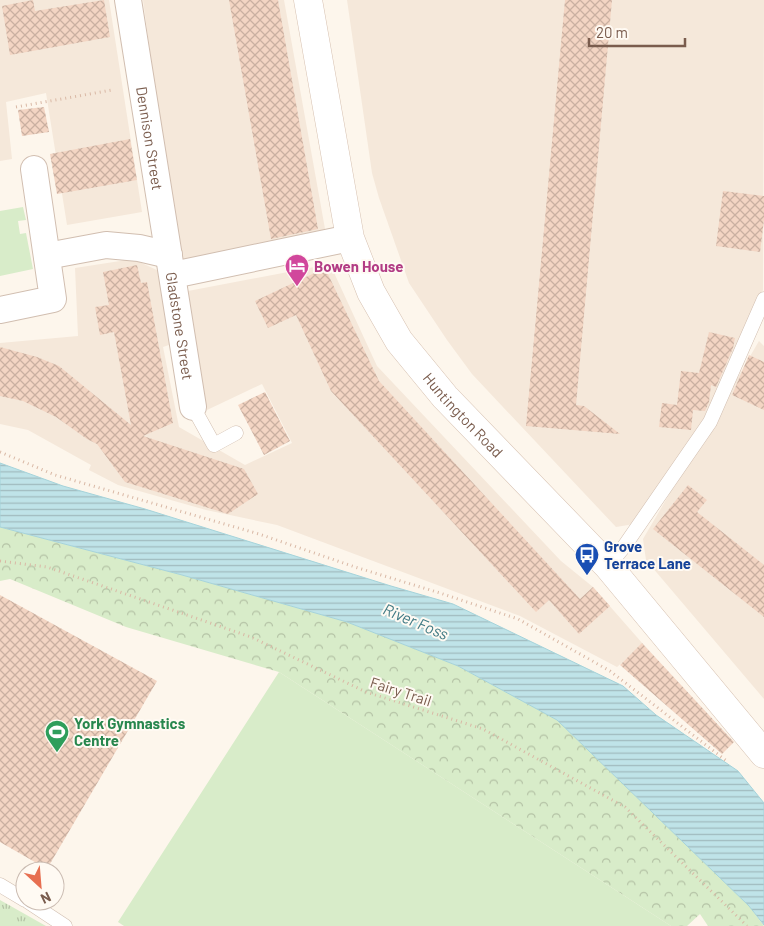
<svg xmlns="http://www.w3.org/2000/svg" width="764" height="926" font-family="Barlow,sans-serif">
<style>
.residential{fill:#f5e8da}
.grass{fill:url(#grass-tufts)}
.forest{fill:url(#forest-crowns)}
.green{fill:#d8ecc9}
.water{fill:url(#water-rules);stroke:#a5d3da}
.building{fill:url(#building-cross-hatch)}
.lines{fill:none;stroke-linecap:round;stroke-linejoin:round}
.lane-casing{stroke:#d1beb0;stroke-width:15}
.street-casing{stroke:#d1beb0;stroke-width:28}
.secondary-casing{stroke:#d6c0b0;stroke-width:29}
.path{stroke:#d9b8a5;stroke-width:3;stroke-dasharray:1 4;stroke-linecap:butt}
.lane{stroke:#fff;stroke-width:14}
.street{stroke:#fff;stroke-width:26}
.secondary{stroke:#fff;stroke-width:28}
.labels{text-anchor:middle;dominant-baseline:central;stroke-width:4;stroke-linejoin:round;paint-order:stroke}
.street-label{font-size:15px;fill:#7a5c4d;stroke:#fffaf3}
.hotel-label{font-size:15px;font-weight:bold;fill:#b23c85;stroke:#fffaf3;text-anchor:start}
.transit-label{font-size:15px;font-weight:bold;fill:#164399;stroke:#fffaf3;text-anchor:start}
.leisure-label{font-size:15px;font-weight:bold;fill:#27864d;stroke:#fffaf3;text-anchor:start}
.water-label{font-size:16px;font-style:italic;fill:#437c86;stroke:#fffaf3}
</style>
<defs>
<pattern id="grass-tufts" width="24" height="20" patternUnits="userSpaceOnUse" patternTransform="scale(1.25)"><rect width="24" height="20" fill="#d8ecc9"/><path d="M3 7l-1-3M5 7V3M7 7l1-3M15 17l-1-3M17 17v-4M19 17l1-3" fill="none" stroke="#b4c2a5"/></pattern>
<pattern id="forest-crowns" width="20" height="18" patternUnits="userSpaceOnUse" patternTransform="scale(1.25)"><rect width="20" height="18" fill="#d8ecc9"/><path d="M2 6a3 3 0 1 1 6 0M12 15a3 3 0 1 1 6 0" fill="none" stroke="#b4c2a5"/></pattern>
<pattern id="water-rules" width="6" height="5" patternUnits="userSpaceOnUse" patternTransform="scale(1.25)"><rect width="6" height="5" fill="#bfe3e8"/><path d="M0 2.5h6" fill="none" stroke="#a0bbbe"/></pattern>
<pattern id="building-cross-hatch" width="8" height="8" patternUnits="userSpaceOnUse" patternTransform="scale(1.25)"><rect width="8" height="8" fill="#f3d5c3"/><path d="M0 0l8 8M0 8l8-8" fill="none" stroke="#cab0a1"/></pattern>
</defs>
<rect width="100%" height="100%" fill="#fdf6ec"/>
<path class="residential" d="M 0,0 L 109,0 L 142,212 L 67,225 L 46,93 L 6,102 L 12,159 L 0,161 Z
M 143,0 L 284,0 L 327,240 L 179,268 Z
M 347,0 L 764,0 L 763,290 L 706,420 L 634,524 L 616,527 L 472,374 L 447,340 L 409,283 L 379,198 L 372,173 Z
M 133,259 L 159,271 L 172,344 L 163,347 L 179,427 L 245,465 L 292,443 L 262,384 L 207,410 L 188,291 L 330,264 L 377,366 L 561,561 L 593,587 L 643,644 L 617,667 L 520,616 L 277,525 L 206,510 L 118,485 L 89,470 L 91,465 L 28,430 L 0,424 L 0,343 L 78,336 L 75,268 Z
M 759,341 L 764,346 L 764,699 L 646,560 L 643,539 Z"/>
<path class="grass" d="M 0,900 L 46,926 L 0,926 Z"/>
<path class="forest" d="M 0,527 L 182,575 L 347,622 L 458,666 L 557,720 L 749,906 L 764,926 L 708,926 L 700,914 L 687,926 L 671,926 L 279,672 L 126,627 L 10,579 L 0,581 Z"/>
<path class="green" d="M 23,207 L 26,220 L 18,221 L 20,234 L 26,233 L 33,269 L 0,276 L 0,211 Z
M 279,672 L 671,926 L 124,926 L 118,922 Z"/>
<path class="water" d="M 0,463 L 63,486 L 145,509 L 391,586 L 453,604 L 623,686 L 656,715 L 738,771 L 764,803 L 764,925 L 749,906 L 557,720 L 458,666 L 347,622 L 182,575 L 0,527 Z"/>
<path class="building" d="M 33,0 L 35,11 L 104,0 L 110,37 L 10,55 L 2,6 Z
M 229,0 L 278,0 L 318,229 L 271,239 Z
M 565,0 L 612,0 L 576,405 L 584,406 L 620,434 L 526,426 Z
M 44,107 L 49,132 L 22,136 L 18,110 Z
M 130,139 L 137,180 L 57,194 L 50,154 Z
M 723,191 L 764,196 L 764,220 L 760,252 L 716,246 Z
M 137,265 L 141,283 L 147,282 L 173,423 L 143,436 L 244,469 L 258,494 L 228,514 L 125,482 L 97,444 L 87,439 L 56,417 L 23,401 L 0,396 L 0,347 L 37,357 L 59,366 L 131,425 L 114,332 L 100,335 L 95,307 L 109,305 L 103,272 Z
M 325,268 L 379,381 L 580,599 L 593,587 L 610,606 L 579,634 L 549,600 L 536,612 L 331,391 L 296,315 L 268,328 L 255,301 Z
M 709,332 L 735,338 L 733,348 L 716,387 L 711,385 L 709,402 L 705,411 L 693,410 L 691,430 L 659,427 L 662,403 L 677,405 L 681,371 L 699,373 Z
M 749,355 L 764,362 L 764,410 L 732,395 Z
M 265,392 L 290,441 L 264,455 L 238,405 Z
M 688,485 L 707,500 L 697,512 L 764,565 L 764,617 L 653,529 Z
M 0,595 L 157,681 L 47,869 L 0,842 Z
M 642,643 L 734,742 L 722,754 L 620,665 Z"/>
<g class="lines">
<defs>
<path id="lane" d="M 193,407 L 214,445 L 236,433
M 608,566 L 623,548 L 710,422 L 764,299
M 0,885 L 25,900
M 27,901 L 65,926"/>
<g id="street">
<path id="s1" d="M 128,0 L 193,407"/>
<path d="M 47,256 L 106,245 L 139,248 L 169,255"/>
<path d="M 173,275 L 350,238"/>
<path d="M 0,310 L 53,299 L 34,169"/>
</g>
<g id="secondary">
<path id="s2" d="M 308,0 L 350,238 L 371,292 L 399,341 L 445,397 L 608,566 L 764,754"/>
</g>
</defs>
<use href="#lane" class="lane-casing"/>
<use href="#street" class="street-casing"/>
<use href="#secondary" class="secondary-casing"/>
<path class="path" d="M 16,107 L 112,90
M 0,452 L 55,475 L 259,534 L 355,567 L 440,593 L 518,619 L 610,671 L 728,762
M 0,561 L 47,567 L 251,637 L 366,692 L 483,729 L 625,807 L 747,926"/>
<use href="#lane" class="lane"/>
<use href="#street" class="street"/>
<use href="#secondary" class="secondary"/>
</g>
<defs>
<symbol id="hotel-pin" viewBox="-11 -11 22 30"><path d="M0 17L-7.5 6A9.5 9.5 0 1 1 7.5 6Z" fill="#d1479c" stroke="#fffaf3"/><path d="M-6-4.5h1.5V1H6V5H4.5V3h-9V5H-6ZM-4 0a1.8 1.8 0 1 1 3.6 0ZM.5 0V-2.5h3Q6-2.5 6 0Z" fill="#fff"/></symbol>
<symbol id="bus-pin" viewBox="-11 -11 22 30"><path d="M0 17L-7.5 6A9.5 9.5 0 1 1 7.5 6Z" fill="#1a4fb4" stroke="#fffaf3"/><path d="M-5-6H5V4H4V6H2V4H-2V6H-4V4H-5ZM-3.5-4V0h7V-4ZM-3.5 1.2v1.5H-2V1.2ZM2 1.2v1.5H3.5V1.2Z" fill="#fff"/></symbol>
<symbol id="stadium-pin" viewBox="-11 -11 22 30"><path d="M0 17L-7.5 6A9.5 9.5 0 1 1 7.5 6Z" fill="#2e9e5b" stroke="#fffaf3"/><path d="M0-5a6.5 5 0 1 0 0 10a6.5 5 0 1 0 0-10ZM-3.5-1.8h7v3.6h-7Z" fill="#fff"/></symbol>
</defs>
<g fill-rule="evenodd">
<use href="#hotel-pin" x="283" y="252" width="28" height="38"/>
<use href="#bus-pin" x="573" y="541" width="28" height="38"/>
<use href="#stadium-pin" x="43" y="718" width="28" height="38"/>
</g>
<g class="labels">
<g class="street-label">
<text stroke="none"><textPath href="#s1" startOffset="140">Dennison Street</textPath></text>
<text stroke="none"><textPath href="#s1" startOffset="330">Gladstone Street</textPath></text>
<text stroke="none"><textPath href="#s2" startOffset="454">Huntington Road</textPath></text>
<text transform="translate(401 691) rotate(18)">Fairy Trail</text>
</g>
<g class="hotel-label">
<text x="314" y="266">Bowen House</text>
</g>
<g class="transit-label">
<text x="604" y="546">Grove<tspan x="604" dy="17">Terrace Lane</tspan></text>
</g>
<g class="leisure-label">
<text x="74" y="723">York Gymnastics<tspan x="74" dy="17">Centre</tspan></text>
</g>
<g class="water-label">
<text transform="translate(416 621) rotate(23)">River Foss</text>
</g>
</g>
<g transform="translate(40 886) rotate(154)"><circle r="24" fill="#fffaf3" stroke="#cabbb1"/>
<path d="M0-4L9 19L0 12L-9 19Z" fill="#e76f51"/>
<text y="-8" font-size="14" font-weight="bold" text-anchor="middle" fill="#7a5c4d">N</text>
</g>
<path d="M589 38v8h96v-8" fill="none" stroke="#7a5c4d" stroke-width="2.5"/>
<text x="596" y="38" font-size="15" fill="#7a5c4d" stroke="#fffaf3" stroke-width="4" paint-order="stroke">20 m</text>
</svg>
